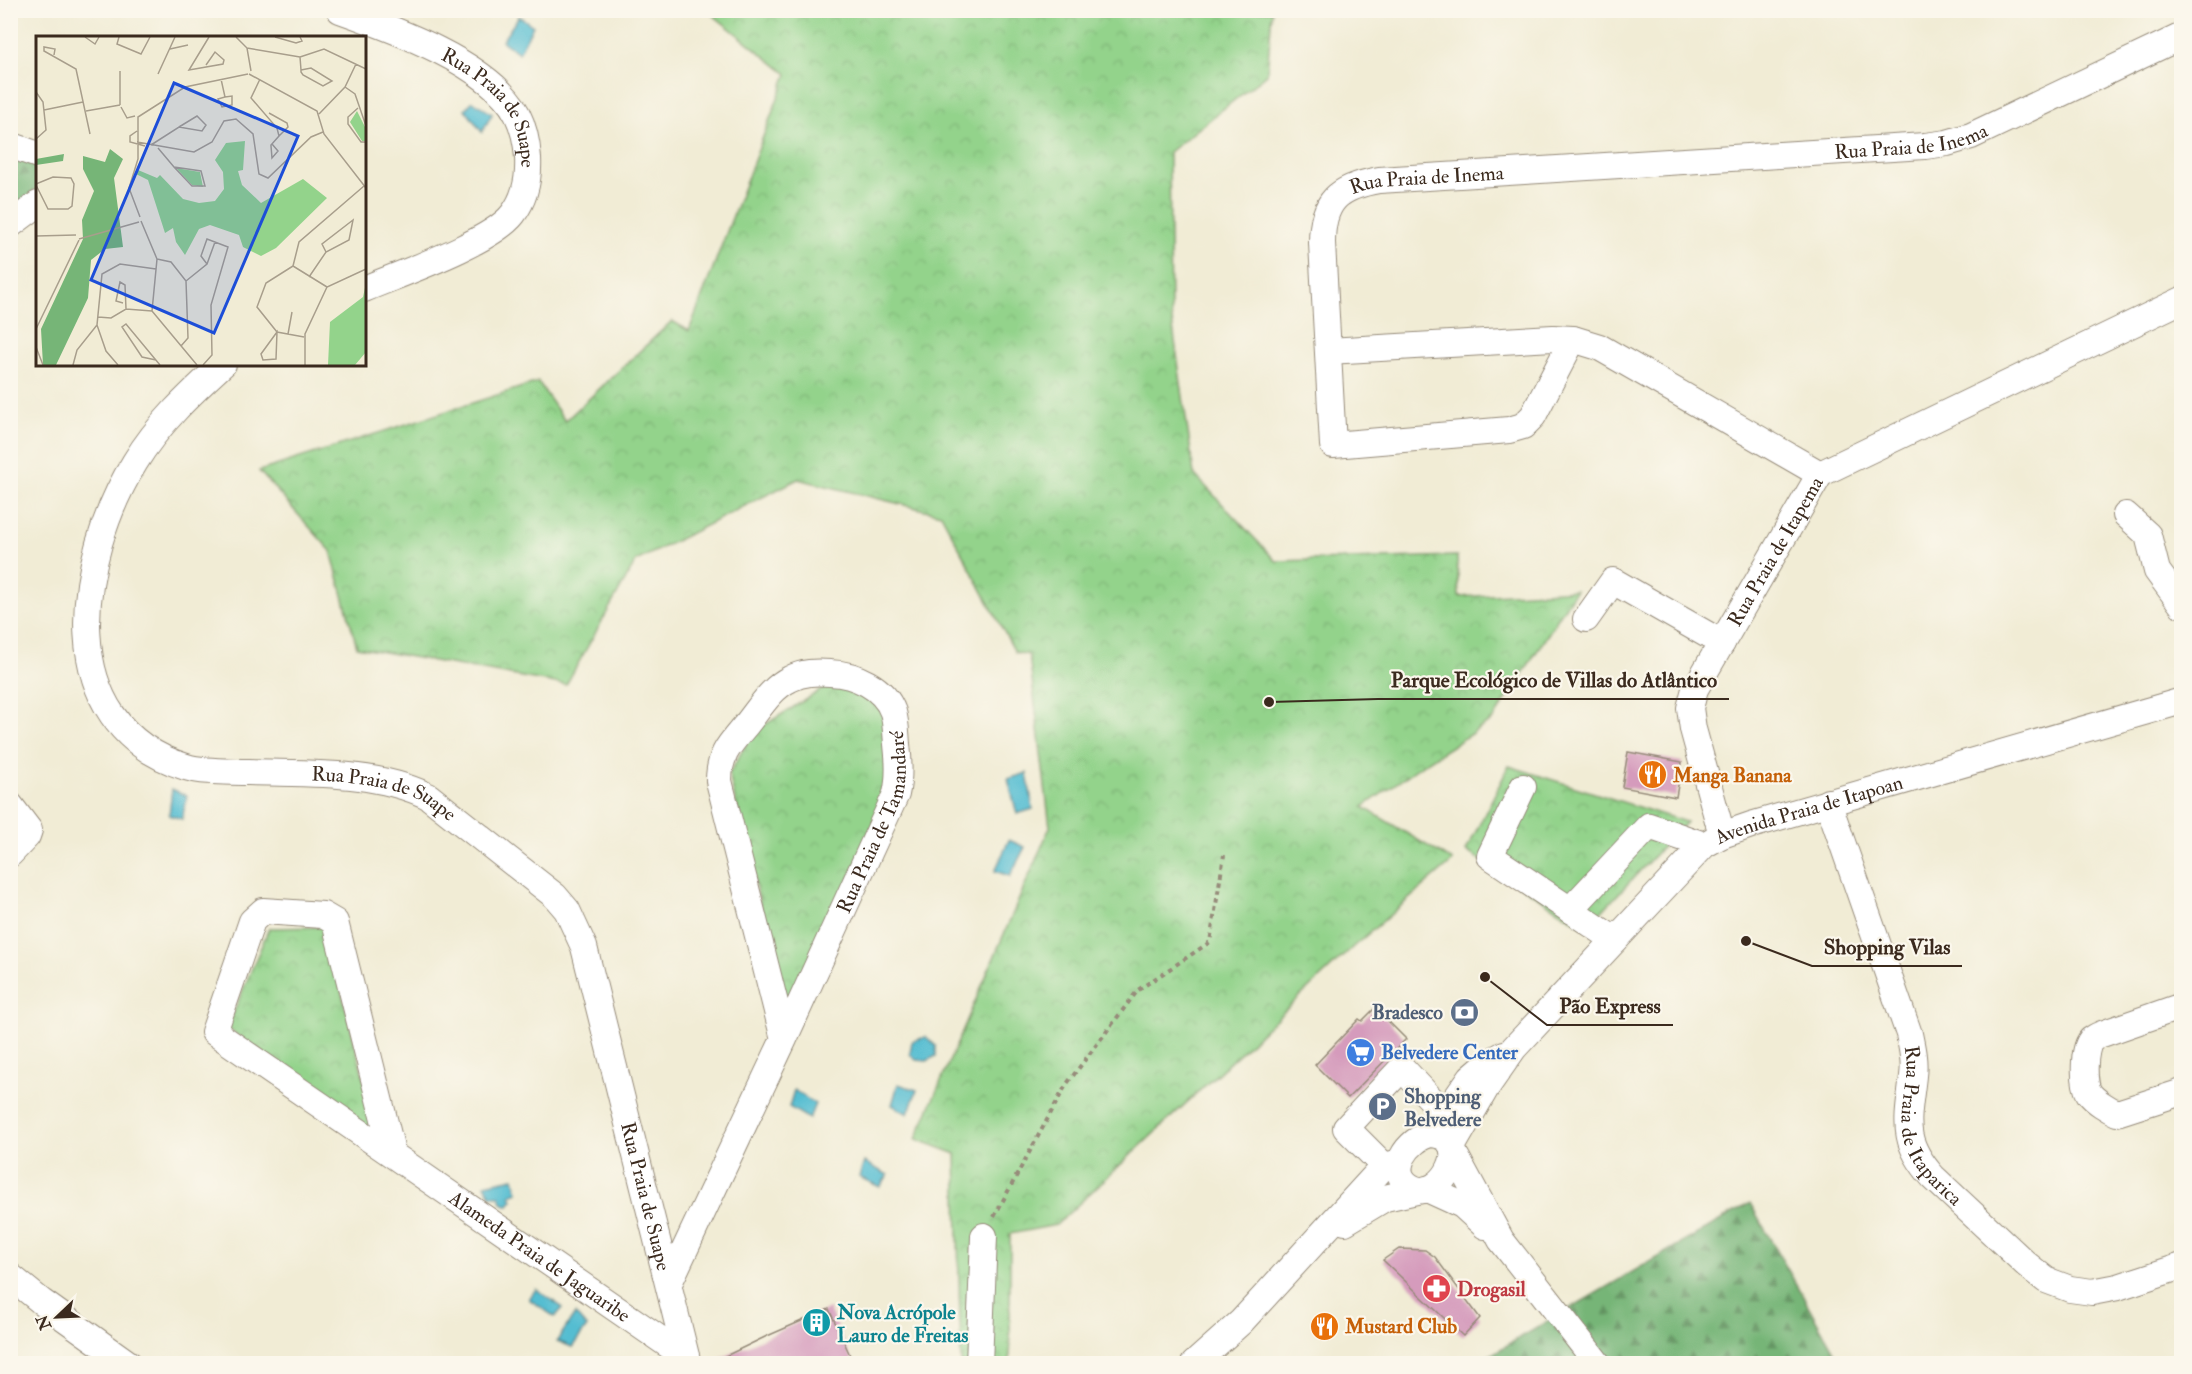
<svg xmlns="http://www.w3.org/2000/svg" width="2192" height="1374" font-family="'IM FELL Double Pica',serif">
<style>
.forest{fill:url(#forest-firs);stroke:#58704a;stroke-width:1.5}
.park{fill:url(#park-crowns);stroke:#677e54;stroke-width:1.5}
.water{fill:#54bdd1;stroke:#487478;stroke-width:1.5}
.building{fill:#d59bbc}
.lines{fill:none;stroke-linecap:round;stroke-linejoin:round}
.minor-casing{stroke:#968b7a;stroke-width:28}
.path{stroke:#968b7a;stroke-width:4;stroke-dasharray:4.5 4.5;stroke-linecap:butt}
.minor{stroke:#fff;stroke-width:26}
.labels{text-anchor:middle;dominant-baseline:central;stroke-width:4.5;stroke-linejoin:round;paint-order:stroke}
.street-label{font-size:20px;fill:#3b2a1e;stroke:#fbf7ec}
.food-label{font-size:20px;font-weight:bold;fill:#c56008;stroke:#fbf7ec;text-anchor:start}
.service-label{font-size:20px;font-weight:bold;fill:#4e5e75;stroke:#fbf7ec;text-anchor:end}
.shop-label{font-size:20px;font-weight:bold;fill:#366cbe;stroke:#fbf7ec;text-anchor:start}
.health-label{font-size:20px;font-weight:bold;fill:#be3a42;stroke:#fbf7ec;text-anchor:start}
.culture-label{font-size:20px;font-weight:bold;fill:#0d838f;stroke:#fbf7ec;text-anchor:start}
.inset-road{fill:none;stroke:#a89e8c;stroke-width:1.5}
.view{fill:#1d4ed8;fill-opacity:0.15;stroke:#1d4ed8;stroke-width:3}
.inset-edge{fill:none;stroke:#3b2a1e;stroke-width:3}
.leader{fill:none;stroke:#3b2a1e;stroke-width:2}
.callout-dot{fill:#3b2a1e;stroke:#fbf7ec;stroke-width:2}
.callout-label{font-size:21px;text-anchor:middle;font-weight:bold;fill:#3b2a1e;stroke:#fbf7ec;stroke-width:4.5;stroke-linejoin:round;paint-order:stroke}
</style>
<defs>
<pattern id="forest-firs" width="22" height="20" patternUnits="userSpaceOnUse" patternTransform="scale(1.5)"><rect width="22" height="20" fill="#76b577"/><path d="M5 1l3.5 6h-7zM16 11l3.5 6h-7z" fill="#629361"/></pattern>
<pattern id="park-crowns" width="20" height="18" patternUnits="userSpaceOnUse" patternTransform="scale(1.5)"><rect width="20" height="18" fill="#93d38b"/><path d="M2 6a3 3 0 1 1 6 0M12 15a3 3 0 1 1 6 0" fill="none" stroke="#80b578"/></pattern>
</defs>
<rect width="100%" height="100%" fill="#fbf7ec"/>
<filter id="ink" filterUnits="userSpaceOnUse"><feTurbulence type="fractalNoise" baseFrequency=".0167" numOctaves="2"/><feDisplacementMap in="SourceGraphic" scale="12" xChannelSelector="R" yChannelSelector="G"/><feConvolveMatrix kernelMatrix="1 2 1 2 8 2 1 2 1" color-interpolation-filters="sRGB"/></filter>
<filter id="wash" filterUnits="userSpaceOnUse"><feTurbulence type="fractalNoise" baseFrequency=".008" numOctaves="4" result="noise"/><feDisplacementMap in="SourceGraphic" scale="24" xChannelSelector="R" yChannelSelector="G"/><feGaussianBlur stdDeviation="1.35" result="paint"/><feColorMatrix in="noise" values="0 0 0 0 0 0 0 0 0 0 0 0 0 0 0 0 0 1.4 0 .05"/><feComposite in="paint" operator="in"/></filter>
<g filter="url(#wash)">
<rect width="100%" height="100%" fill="#f1ecd5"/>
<path class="forest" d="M 10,151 L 38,161 L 37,188 L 11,212 Z
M 1750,1203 L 1839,1360 L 1845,1363 L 1475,1364 Z"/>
<path class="park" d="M 708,11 L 1272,11 L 1267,74 L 1169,152 L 1171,313 L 1194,474 L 1276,561 L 1457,556 L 1459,597 L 1576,590 L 1493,720 L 1425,763 L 1363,807 L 1453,861 L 1354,946 L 1056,1225 L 1010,1234 L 1010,1363 L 961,1363 L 956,1154 L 916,1139 L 1050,827 L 1029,655 L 1015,652 L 941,514 L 798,479 L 636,561 L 566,685 L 357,647 L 331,551 L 259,471 L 538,382 L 565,421 L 672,321 L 689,331 L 787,74 Z
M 829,685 L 861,688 L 884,709 L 888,794 L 787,1017 L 729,774 L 753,732 Z
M 1509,766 L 1686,822 L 1586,928 L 1466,851 Z
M 325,927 L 378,1134 L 227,1028 L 269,928 Z"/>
<path class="water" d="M 519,16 L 533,26 L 519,53 L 502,41 Z
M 473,101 L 492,114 L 482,132 L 465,109 Z
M 1027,773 L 1033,809 L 1017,814 L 1008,779 Z
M 172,789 L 187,796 L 182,819 L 169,815 Z
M 1009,840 L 1025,847 L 1010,876 L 995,871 Z
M 926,1037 L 936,1046 L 936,1056 L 927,1061 L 916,1060 L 910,1054 L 912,1041 Z
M 898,1084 L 917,1090 L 908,1114 L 892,1105 Z
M 794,1090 L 815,1104 L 809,1119 L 789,1107 Z
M 864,1162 L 888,1175 L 880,1187 L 859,1177 Z
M 514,1178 L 518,1192 L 511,1195 L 513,1200 L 508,1206 L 502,1203 L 500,1196 L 491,1196 L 485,1184 Z
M 536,1289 L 563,1308 L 555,1317 L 529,1299 Z
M 575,1314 L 587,1327 L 572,1347 L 557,1341 Z"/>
<g id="blocks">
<path class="building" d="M 1628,752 L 1682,762 L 1676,797 L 1622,787 Z
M 1375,1008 L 1406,1039 L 1348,1098 L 1315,1065 L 1359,1019 L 1362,1021 Z
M 1399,1249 L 1425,1250 L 1435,1257 L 1480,1318 L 1463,1336 L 1383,1260 Z
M 829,1309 L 854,1364 L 709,1364 L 765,1337 Z"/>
</g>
</g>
<g filter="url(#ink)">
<use href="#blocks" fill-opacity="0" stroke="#968b7a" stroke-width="1.5"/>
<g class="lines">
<defs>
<g id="minor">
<path id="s1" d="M 340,10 C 391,28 491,64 517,114 C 524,128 527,143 528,158 C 529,177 525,198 513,214 C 492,242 400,274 364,289"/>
<path d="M 10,145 L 38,155"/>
<path d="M 10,225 L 38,204"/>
<path id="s2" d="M 1573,339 L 1533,416 L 1523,426 L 1509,430 L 1333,445 L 1322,243 C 1322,201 1338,187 1379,180 L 1925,146 L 1947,143 L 1971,136 L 2182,36"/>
<path d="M 1328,351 L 1553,338 L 1573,339 L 1599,347 L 1820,474"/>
<path id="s3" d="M 223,364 C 190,394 158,424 135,462 C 76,557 50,725 186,767 C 206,773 229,771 249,772 C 308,774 374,770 428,796 L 555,896 L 567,910 L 584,947 L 688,1364"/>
<path d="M 2126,515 L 2148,535 L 2157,571 L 2182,605"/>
<path d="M 1586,619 L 1613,581 L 1722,643"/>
<path d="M 1523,787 L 1490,856 L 1615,940"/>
<path id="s4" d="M 1828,802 L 1909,1034 C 1912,1048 1915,1062 1913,1076 C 1908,1121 1900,1140 1933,1177 L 2026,1264 L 2046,1280 L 2070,1289 L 2092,1292 L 2118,1287 L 2182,1266"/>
<path d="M 10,805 L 29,830 L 27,836 L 10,854"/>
<path id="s5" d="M 1722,835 L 1693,729 L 1690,708 L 1695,689 L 1820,474 L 2182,300"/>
<path d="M 1570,910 L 1649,826 L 1704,845"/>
<path d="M 2182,1006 L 2099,1035 C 2098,1035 2091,1040 2091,1040 C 2083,1050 2083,1083 2089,1093 C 2095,1101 2108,1109 2117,1113 L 2182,1092"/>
<path d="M 1436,1127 L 1471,1077 L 1485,1065 L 1504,1054"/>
<path d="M 1431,1134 C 1477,1137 1442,1202 1413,1188 C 1383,1173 1409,1138 1431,1134 Z"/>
<path id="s6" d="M 1452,1147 L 1486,1088 L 1514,1048 L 1704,845 L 1722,835 L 1751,825 L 2182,701"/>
<path d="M 1454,1153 L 1501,1240 L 1598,1364"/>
<path id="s7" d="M 393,1155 L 214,1032 L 252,921 L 263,911 L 323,915 L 335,922 L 393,1155 L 686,1357"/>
<path d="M 1384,1166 L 1346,1128 L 1402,1068 L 1445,1114"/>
<path d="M 1427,1189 L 1462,1205 L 1485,1226"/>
<path d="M 1345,1222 L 1385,1198 L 1421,1190"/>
<path d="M 10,1276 L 42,1302 L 129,1364"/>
<path id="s8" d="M 669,1283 L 784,1039 L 896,794 C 900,777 899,761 897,744 C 896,733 896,722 893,712 C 884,687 855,674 830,673 C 816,672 803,672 790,679 C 771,688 759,709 746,725 C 730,744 719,754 719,781 L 784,1039"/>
<path d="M 979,1364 L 984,1236"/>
<path d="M 1194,1364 L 1241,1322 L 1384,1166 L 1400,1162"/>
</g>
</defs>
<use href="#minor" class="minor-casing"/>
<path class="path" d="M 994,1217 L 1066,1085 L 1138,990 L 1210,942 L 1224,855"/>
<use href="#minor" class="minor"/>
</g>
</g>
<defs>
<symbol id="restaurant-disc" viewBox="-11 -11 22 22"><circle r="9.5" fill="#e8710a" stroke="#fbf7ec"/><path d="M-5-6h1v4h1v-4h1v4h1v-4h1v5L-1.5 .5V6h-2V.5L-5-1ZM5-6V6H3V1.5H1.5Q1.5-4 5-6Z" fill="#fff"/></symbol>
<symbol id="bank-disc" viewBox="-11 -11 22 22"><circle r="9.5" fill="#5c6f8a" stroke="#fbf7ec"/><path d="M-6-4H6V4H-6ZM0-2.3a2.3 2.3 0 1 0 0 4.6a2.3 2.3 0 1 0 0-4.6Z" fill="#fff"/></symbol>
<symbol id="supermarket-disc" viewBox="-11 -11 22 22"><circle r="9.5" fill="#3f7fe0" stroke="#fbf7ec"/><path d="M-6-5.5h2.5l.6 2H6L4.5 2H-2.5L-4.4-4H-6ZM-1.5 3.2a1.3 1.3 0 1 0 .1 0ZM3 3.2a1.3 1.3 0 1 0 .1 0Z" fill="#fff"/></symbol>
<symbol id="parking-disc" viewBox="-11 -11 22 22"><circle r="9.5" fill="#5c6f8a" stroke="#fbf7ec"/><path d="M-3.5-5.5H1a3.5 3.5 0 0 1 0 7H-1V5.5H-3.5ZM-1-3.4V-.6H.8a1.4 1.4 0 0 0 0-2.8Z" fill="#fff"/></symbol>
<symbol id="pharmacy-disc" viewBox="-11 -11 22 22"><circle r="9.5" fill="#e0444e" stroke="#fbf7ec"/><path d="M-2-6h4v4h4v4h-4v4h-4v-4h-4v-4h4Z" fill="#fff"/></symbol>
<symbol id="building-disc" viewBox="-11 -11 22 22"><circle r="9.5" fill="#0f9aa8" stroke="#fbf7ec"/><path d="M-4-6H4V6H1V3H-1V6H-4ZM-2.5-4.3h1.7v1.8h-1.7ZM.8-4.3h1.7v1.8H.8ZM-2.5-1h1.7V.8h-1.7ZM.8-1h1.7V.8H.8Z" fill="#fff"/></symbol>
</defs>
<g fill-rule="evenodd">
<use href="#restaurant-disc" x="1636" y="758" width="33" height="33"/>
<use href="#bank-disc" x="1448" y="996" width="33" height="33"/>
<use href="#supermarket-disc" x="1344" y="1036" width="33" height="33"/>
<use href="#parking-disc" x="1366" y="1090" width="33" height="33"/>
<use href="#pharmacy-disc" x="1420" y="1272" width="33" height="33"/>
<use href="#building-disc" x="800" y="1306" width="33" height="33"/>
<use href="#restaurant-disc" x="1308" y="1310" width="33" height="33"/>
</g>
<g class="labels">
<g class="street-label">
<text stroke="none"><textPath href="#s1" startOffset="188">Rua Praia de Suape</textPath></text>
<text stroke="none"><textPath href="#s2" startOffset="1124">Rua Praia de Inema</textPath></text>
<text stroke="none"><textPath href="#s2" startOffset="638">Rua Praia de Inema</textPath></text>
<text stroke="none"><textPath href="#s5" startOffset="310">Rua Praia de Itapema</textPath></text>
<text stroke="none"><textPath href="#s3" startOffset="693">Rua Praia de Suape</textPath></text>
<text stroke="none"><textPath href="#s6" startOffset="506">Avenida Praia de Itapoan</textPath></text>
<text stroke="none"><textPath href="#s8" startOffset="506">Rua Praia de Tamandaré</textPath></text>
<text stroke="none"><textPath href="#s4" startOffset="345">Rua Praia de Itaparica</textPath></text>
<text stroke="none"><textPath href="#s3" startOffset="1214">Rua Praia de Suape</textPath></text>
<text stroke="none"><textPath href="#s7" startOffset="842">Alameda Praia de Jaguaribe</textPath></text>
</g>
<g class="food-label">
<text x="1673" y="775">Manga Banana</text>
<text x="1345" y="1326">Mustard Club</text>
</g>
<g class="service-label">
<text x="1443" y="1012">Bradesco</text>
<text x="1404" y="1096" text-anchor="start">Shopping<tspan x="1404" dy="23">Belvedere</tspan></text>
</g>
<g class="shop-label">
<text x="1381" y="1052">Belvedere Center</text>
</g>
<g class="health-label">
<text x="1457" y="1289">Drogasil</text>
</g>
<g class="culture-label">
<text x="837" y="1312">Nova Acrópole<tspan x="837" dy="23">Lauro de Freitas</tspan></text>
</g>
</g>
<g transform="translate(36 36)">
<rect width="330" height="330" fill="#f1ecd5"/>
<path d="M 330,247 L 330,316 L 319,329 L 292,329 L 294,286 L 327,261 Z" fill="#93d38b"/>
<path d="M 74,113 L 87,123 L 78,142 L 87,211 L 69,213 L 55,224 L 52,262 L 20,329 L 7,329 L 5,293 L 47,203 L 46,184 L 58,155 L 47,133 L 47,120 L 69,126 ZM 28,118 L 27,125 L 0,129 L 0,123 Z" fill="#76b577"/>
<path d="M 321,75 L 330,93 L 330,105 L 326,105 L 314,86 ZM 209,105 L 207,134 L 202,135 L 206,149 L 225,167 L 267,143 L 291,162 L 240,212 L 225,220 L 207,211 L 203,199 L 174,189 L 163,193 L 149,219 L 140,206 L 137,192 L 129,197 L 112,144 L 100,138 L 102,134 L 121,142 L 124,139 L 147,163 L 163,167 L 179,165 L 188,153 L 187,136 L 179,124 L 190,107 ZM 140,132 L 164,136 L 167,151 L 156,149 Z" fill="#93d38b"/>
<path class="inset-road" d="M 49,1 L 59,8 L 63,1M 83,1 L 81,8 L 105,18 L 114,1M 200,1 L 211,12 L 215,35M 239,1 L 260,7 L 266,5 L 264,1M 211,12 L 264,21M 134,13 L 152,9M 18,19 L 19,13 L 8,11 L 8,15 L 40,33 L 54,98M 264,21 L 265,34 L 265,36 L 267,39 L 287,50 L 296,45 L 275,32 L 265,34M 264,21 L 288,13 L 330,33M 170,29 L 179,16 L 188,24 L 187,28 L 153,34 L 173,1M 122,38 L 139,1M 213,38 L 281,75 L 288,98 L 330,152M 185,43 L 189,61 L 182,63 L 186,71 L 196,69 L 196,60 L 189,61M 224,43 L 215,62 L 241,92 L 243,100 L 235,109 L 235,110 L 236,122 L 242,115 L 236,108M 309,51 L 319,58 L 330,90M 0,56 L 7,66 L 10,94 L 0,103M 84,69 L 84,35M 85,71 L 91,82 L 99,80M 322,72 L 312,81 L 312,88 L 325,106 L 330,106M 8,74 L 47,66M 50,75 L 84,69M 233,77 L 251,87 L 252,91 L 243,100M 283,78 L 309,51 L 320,28M 101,95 L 94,100 L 94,106 L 109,110M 101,106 L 158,116 L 176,106 L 188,85 L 200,83 L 217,98 L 223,138 L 232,142 L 275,101 L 287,96M 115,109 L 143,91 L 166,95 L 170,89 L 161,80 L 143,91M 122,112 L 138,131 L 156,150 L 169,150 L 165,135 L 138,131M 0,148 L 17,141 L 35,142 L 38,148 L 36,170 L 32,173 L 12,173 L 0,149M 104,181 L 93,152 L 102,123 L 102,81 L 149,51 L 212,38M 105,185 L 121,223 L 116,275 L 161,329M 0,200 L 40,199M 43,203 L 103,186M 121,223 L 135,226 L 150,245 L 152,302 L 145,310M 257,230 L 230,247 L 221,271 L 241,296 L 268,301M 257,230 L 263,206 L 328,150M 257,230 L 291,251M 273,241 L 290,216 L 313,204 L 317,184 L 286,208 L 290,216M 150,245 L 171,228 L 179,206M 87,267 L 80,265 L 84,246 L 89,249 L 90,273M 62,281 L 75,282 L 90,273 L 116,275M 0,293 L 43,204M 241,296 L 240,323 L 227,324 L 225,318 ZM 252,298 L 256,276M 0,311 L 7,329M 120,324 L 106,321 L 86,291 L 90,288 L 124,329M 37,329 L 41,314 L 61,289M 82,329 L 70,315 L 61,289 L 66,238 L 84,228 L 120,233M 167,329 L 176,319 L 175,269 L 192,211 L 171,203 L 165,220 L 171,228M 269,329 L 269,298 L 291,251 L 330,233"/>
<path class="view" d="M 138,47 L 262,100 L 178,297 L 55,244 Z"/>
<rect width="330" height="330" class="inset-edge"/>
</g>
<path class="leader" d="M1269 702L1378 699H1729M1746 941L1812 966H1962M1485 977L1547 1025H1673"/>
<g class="callout-dot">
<circle cx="1269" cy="702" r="6"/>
<circle cx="1746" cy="941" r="6"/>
<circle cx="1485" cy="977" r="6"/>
</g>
<g class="callout-label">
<text x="1554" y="687">Parque Ecológico de Villas do Atlântico</text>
<text x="1887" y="954">Shopping Vilas</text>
<text x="1610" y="1013">Pão Express</text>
</g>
<rect width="2192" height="1374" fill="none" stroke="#fbf7ec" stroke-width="36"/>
<g transform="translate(57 1317) rotate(247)" stroke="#fbf7ec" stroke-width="4.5" paint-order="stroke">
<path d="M0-4.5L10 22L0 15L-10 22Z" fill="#3b2a1e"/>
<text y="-9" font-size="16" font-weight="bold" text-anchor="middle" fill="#3b2a1e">N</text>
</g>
</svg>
